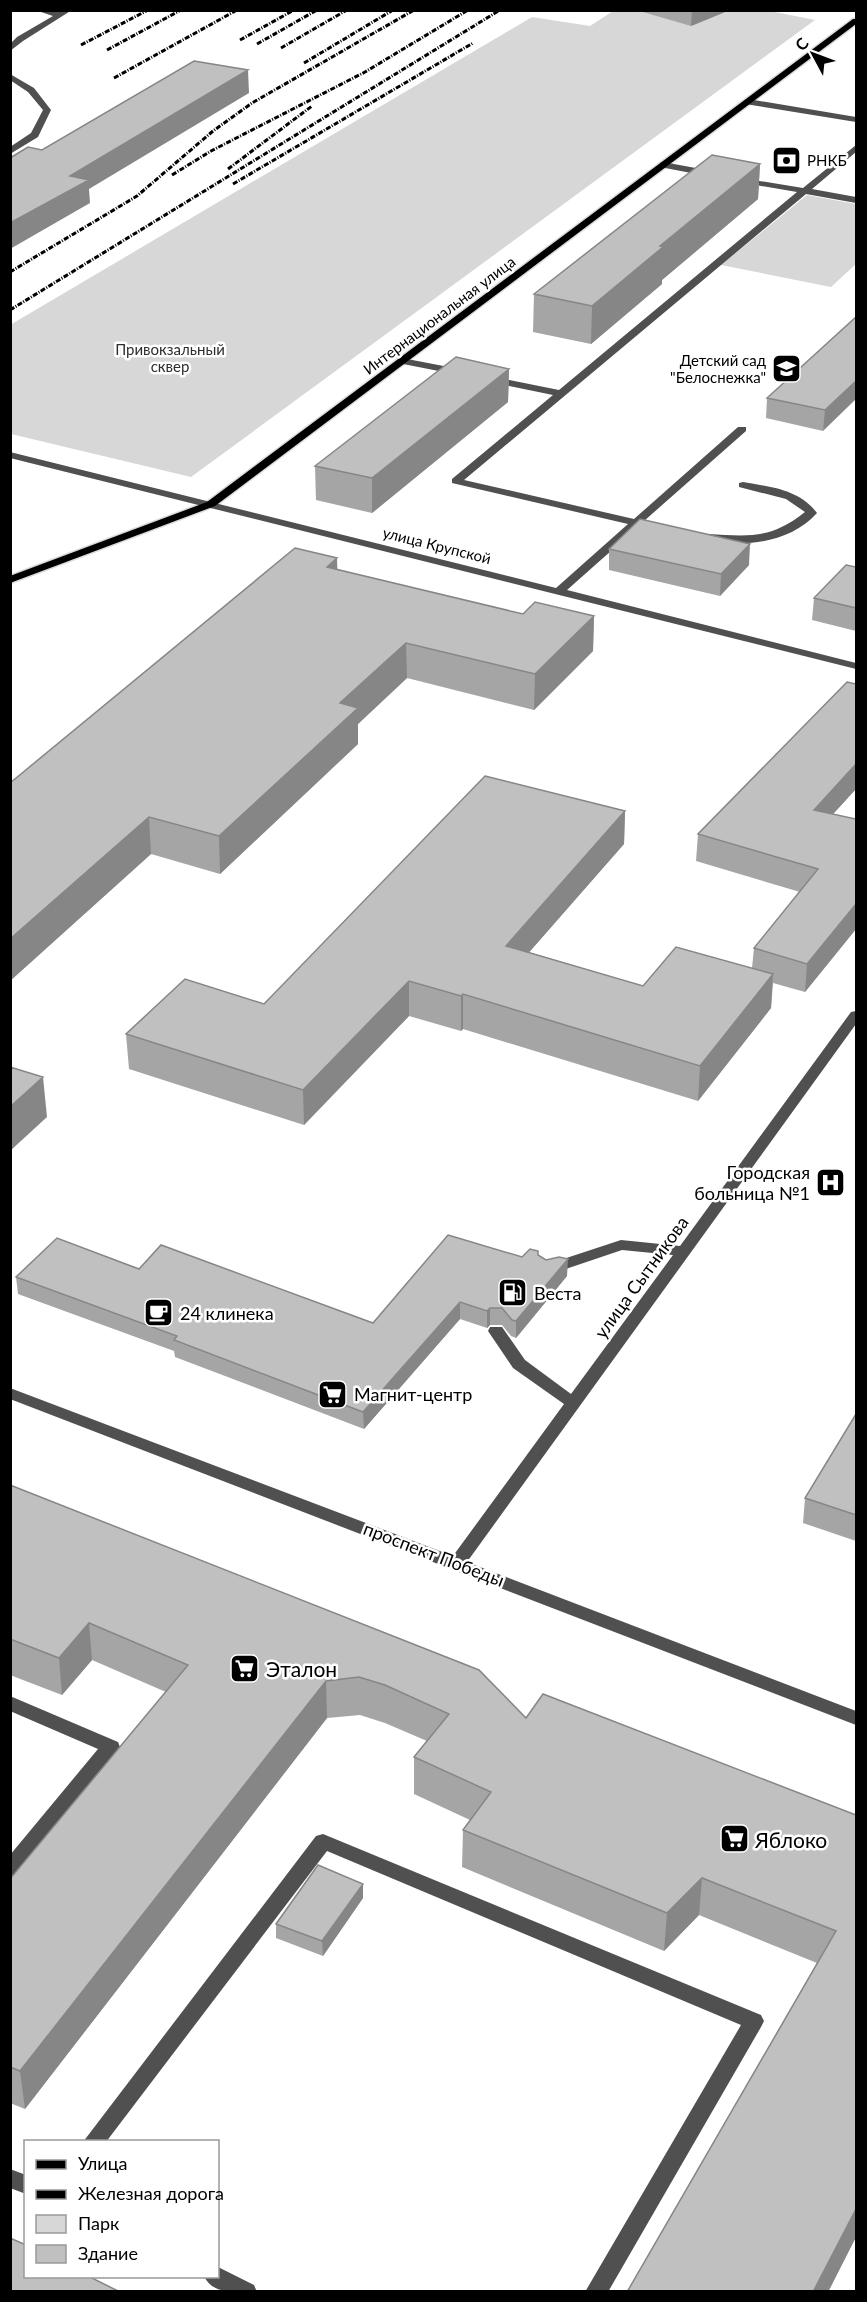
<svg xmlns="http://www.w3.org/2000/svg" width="867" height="2302" font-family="Lato,sans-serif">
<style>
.green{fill:#d7d7d7}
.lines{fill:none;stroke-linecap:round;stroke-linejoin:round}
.major-casing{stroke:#dbdbdb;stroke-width:3}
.minor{fill:#505050;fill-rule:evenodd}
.major{fill:#000;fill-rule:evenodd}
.rail{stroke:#000;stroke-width:3;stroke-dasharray:5 1.5 1 1.5;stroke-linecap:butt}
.wall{fill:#a5a5a5}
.shaded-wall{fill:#868686}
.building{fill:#c0c0c0;stroke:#868686;stroke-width:1.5}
.labels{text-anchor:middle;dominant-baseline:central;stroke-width:5;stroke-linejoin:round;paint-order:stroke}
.far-poi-label{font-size:15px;fill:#000;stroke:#fff;text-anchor:start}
.far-street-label{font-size:15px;fill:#000;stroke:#fff}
.far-park-label{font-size:15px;fill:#2e2e2e;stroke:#fff}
.poi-label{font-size:18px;fill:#000;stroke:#fff;text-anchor:start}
.street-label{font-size:18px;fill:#000;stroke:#fff}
.near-poi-label{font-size:21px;fill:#000;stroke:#fff;text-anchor:start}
</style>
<rect width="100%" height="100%" fill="#fff"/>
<path class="green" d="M 765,10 L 815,20 L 191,477 L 11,434 L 10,325 L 532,17 L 590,26 L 613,11 Z
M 807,195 L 856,204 L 856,264 L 831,287 L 721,265 Z"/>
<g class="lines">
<defs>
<path id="major" d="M 853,19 L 856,19 L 856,24 L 215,506 L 10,583 L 10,576 L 207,502 Z"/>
</defs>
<use href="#major" class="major-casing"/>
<path class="minor" d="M 35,10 L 72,10 L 23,41 L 10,51 L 10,44 L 17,37 L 53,16 Z
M 10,74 L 34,88 L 51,110 L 38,137 L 10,154 L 10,147 L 31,133 L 43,110 L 28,92 L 10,80 Z
M 748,99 L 856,117 L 856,122 L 745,104 L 745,100 Z
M 856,145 L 856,152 L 812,189 L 856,197 L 856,203 L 806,194 L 464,480 L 634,519 L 738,427 L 746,427 L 746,431 L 644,521 L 658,525 L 658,529 L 638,527 L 567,590 L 856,663 L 856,669 L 10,458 L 10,452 L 556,588 L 628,524 L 452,483 L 452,479 L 553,395 L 489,382 L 484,379 L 489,376 L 559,390 L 797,192 L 738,182 L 735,181 L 735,177 L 803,188 Z
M 663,162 L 712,171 L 717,174 L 712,177 L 660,167 L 660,163 Z
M 402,358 L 459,369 L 464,372 L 459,375 L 398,363 L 397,361 Z
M 743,482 C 770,487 799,489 817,513 C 789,544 742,548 703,539 L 701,537 L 707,534 C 748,536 770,540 805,512 L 786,499 L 739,487 L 739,483 Z
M 856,1011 L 856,1024 L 467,1562 L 856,1711 L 856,1725 L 10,1399 L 10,1388 L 453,1556 L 564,1404 L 513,1368 L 488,1331 L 490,1327 L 502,1327 L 525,1360 L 571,1394 L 673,1255 L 622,1250 L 548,1275 L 540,1270 L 542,1266 L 621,1240 L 680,1246 L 851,1012 Z
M 10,1696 L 118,1742 L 120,1747 L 17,1874 L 10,1876 L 10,1855 L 98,1749 L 10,1711 Z
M 323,1834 L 761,2015 L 764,2021 L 761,2027 L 608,2292 L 585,2292 L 741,2025 L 327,1851 L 106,2142 L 83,2142 L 316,1836 Z
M 10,2169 L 26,2175 L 26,2194 L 10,2188 Z
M 218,2267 L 254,2285 L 257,2292 C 239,2292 213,2296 204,2276 L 218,2276 Z"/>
<use href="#major" class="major"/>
<path class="rail" d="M 240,40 L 294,10
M 257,44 L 317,10
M 81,45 L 148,10
M 281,48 L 347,10
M 107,50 L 181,10
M 304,63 L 393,10
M 114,78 L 237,10
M 228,169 L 312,106
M 172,175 L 211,151 L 365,72 L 468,10
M 233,184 L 473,43
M 10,272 L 137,196 L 213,131 L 252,103 L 414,10
M 10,310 L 500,10"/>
</g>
<path class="wall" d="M 636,10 L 730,10 L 691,26 Z
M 760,164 L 758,199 L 662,280 L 662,284 L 591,344 L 533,332 L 534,294 Z
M 856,317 L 823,431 L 766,418 L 767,398 Z
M 509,369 L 508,402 L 372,513 L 316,500 L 315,466 Z
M 609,549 L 749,565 L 720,596 L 609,570 Z
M 337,558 L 337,570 L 523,614 L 594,616 L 593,651 L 534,710 L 407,678 L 358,724 L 358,744 L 220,874 L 151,854 L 10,981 L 10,783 Z
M 856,567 L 856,631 L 812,620 L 814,598 Z
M 856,684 L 856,789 L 833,814 L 856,819 L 856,929 L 805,992 L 773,983 L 771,1008 L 698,1101 L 463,1029 L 461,1031 L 409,1016 L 304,1125 L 129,1069 L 126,1034 L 264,1004 L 625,811 L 624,844 L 529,952 L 643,986 L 752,968 L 754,948 L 800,892 L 696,861 L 698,834 Z
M 538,1255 L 567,1276 L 516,1338 L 511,1336 L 502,1325 L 490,1325 L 487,1328 L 460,1319 L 364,1429 L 175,1357 L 174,1351 L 18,1294 L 16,1277 L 139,1269 L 373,1323 L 522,1257 Z
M 856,1414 L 856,1541 L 803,1523 L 805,1498 Z
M 10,1485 L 526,1718 L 856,1815 L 856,2237 L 828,2292 L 627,2292 L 817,1963 L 699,1915 L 664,1951 L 462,1867 L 463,1830 L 470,1820 L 414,1794 L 414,1757 L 427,1741 L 385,1723 L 360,1715 L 327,1718 L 25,2109 L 10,2103 L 10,1879 L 166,1692 L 92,1660 L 62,1695 L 10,1675 Z
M 363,1898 L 323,1956 L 276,1938 L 276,1924 Z"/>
<path class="shaded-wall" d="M 692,10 L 730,10 L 691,26 Z
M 248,70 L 249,93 L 89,189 L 90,203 L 10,249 L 10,223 L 70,176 Z
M 760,164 L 758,199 L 662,280 L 662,284 L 591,344 L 592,306 L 660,246 Z
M 509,369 L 508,402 L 372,513 L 372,478 Z
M 856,381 L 856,399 L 823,431 L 825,410 Z
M 750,544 L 749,565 L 720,596 L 721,574 Z
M 337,558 L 338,593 L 327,567 Z
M 594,616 L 593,651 L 534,710 L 535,674 Z
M 406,643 L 407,678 L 358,724 L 358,744 L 220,874 L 219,836 L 340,703 Z
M 856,764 L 856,789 L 812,837 L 814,810 Z
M 625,811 L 624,844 L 505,980 L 506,946 Z
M 149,817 L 151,854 L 10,981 L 10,939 Z
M 856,904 L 856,929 L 805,992 L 807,964 Z
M 773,974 L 771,1008 L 698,1101 L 700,1066 Z
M 409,981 L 409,1016 L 304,1125 L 303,1090 Z
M 463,994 L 463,1029 L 461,1031 L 461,996 Z
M 43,1077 L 47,1117 L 10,1151 L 10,1107 Z
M 568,1259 L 567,1276 L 516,1338 L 516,1321 Z
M 460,1302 L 460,1319 L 364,1429 L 363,1412 Z
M 490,1308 L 490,1325 L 487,1328 L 487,1311 Z
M 89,1623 L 92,1660 L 62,1695 L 59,1658 Z
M 326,1681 L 327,1718 L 25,2109 L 20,2071 Z
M 702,1878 L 699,1915 L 664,1951 L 667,1913 Z
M 363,1884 L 363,1898 L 323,1956 L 322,1941 Z
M 856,2209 L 856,2237 L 828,2292 L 813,2292 Z"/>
<path class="building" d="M 194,61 L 248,70 L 70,176 L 89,180 L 10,223 L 10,158 L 28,147 L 42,150 Z
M 712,155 L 760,164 L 660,246 L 663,247 L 592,306 L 534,294 Z
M 856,317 L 856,381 L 825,410 L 767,398 Z
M 456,357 L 509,369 L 372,478 L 315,466 Z
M 640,519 L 750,544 L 721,574 L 609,549 Z
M 295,548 L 337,558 L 327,567 L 523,614 L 535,602 L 594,616 L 535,674 L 406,643 L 340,703 L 358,708 L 219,836 L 149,817 L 10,939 L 10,783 Z
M 846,565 L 856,567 L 856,608 L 814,598 Z
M 847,682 L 856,684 L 856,764 L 814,810 L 856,819 L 856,904 L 807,964 L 754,948 L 818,869 L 698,834 Z
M 485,776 L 625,811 L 506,946 L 643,986 L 676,947 L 773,974 L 700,1066 L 463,994 L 461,996 L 409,981 L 303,1090 L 126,1034 L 185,979 L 264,1004 Z
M 10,1067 L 43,1077 L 10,1107 Z
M 448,1235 L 522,1257 L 530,1249 L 538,1251 L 538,1255 L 546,1260 L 559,1257 L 568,1259 L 516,1321 L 512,1320 L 502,1308 L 490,1308 L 487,1311 L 460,1302 L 363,1412 L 174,1340 L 177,1336 L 16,1277 L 57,1238 L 139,1269 L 161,1245 L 373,1323 Z
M 856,1414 L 856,1515 L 805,1498 Z
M 10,1485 L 479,1670 L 526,1718 L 543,1694 L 856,1815 L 856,2209 L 813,2292 L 627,2292 L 836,1931 L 702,1878 L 667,1913 L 463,1830 L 491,1792 L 414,1757 L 449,1714 L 385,1685 L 359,1677 L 326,1681 L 20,2071 L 10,2067 L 10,1879 L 188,1665 L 89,1623 L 59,1658 L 10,1639 Z
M 318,1865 L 363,1884 L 322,1941 L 276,1924 Z
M 10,2238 L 26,2245 L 26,2277 L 90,2277 L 120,2292 L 10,2292 Z"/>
<defs>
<symbol id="bank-square" viewBox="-11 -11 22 22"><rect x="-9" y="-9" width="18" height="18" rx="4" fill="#000" stroke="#fff"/><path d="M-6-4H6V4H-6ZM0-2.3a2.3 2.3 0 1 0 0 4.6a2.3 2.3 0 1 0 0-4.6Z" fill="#fff"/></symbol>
<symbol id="school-square" viewBox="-11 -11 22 22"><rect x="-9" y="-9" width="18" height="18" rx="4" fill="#000" stroke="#fff"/><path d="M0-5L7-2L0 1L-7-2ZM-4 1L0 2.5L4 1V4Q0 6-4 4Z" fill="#fff"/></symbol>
<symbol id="hospital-square" viewBox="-11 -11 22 22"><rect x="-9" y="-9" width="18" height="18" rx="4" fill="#000" stroke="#fff"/><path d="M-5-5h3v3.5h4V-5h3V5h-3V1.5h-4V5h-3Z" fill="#fff"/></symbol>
<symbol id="fuel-square" viewBox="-11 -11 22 22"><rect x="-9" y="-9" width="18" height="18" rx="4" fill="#000" stroke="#fff"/><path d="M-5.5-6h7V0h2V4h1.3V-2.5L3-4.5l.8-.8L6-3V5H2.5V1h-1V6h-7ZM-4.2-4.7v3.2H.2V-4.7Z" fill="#fff"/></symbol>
<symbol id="cafe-square" viewBox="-11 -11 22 22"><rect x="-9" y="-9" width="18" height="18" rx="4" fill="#000" stroke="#fff"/><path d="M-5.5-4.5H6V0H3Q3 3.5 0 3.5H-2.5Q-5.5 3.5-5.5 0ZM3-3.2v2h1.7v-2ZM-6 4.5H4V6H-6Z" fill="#fff"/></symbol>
<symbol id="supermarket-square" viewBox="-11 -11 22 22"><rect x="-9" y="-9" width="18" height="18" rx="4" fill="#000" stroke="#fff"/><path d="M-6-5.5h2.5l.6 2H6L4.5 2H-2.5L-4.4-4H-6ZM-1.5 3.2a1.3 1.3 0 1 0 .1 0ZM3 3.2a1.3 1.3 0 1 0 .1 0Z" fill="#fff"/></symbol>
</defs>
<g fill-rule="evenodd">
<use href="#bank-square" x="770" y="144" width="33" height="33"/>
<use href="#school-square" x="770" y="352" width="33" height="33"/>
<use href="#hospital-square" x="814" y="1166" width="33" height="33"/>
<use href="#fuel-square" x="496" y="1276" width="33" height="33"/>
<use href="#cafe-square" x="142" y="1296" width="33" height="33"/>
<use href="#supermarket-square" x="316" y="1378" width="33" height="33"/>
<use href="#supermarket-square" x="228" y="1652" width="33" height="33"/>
<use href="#supermarket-square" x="718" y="1822" width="33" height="33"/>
</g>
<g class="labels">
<g class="far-poi-label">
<text x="807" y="160">РНКБ</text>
<text x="766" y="360" text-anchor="end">Детский сад<tspan x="766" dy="17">"Белоснежка"</tspan></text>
</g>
<g class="far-street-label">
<text transform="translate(439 315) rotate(-37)">Интернациональная улица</text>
<text transform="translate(437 545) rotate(14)">улица Крупской</text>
</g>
<g class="far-park-label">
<text x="170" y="349">Привокзальный<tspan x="170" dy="17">сквер</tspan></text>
</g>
<g class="poi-label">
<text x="810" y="1172" text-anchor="end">Городская<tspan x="810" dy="21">больница №1</tspan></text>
<text x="534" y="1293">Веста</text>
<text x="180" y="1313">24 клинека</text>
<text x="354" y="1394">Магнит-центр</text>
</g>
<g class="street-label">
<text transform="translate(641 1277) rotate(-54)">улица Сытникова</text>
<text transform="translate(434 1554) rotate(21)">проспект Победы</text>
</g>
<g class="near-poi-label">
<text x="266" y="1668">Эталон</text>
<text x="755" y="1839">Яблоко</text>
</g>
</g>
<rect width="867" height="2302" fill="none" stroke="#000000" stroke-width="24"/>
<rect x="24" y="2140" width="195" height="138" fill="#ffffff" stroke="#999999" stroke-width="1.5"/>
<rect x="36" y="2160" width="30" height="9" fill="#000000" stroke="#999999" stroke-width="1.5"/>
<text x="78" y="2170" font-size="18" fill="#000000">Улица</text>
<rect x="36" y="2190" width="30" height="9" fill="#000000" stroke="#999999" stroke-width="1.5"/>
<text x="78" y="2200" font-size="18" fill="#000000">Железная дорога</text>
<rect x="36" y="2215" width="30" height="18" fill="#d7d7d7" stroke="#999999" stroke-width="1.5"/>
<text x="78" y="2230" font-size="18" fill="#000000">Парк</text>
<rect x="36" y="2245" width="30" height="18" fill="#c0c0c0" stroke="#999999" stroke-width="1.5"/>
<text x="78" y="2260" font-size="18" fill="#000000">Здание</text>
<g transform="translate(813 54) rotate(311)" stroke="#ffffff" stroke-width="4.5" paint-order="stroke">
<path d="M0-4.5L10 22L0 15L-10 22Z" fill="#000000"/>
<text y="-9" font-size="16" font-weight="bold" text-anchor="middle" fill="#000000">С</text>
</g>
</svg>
